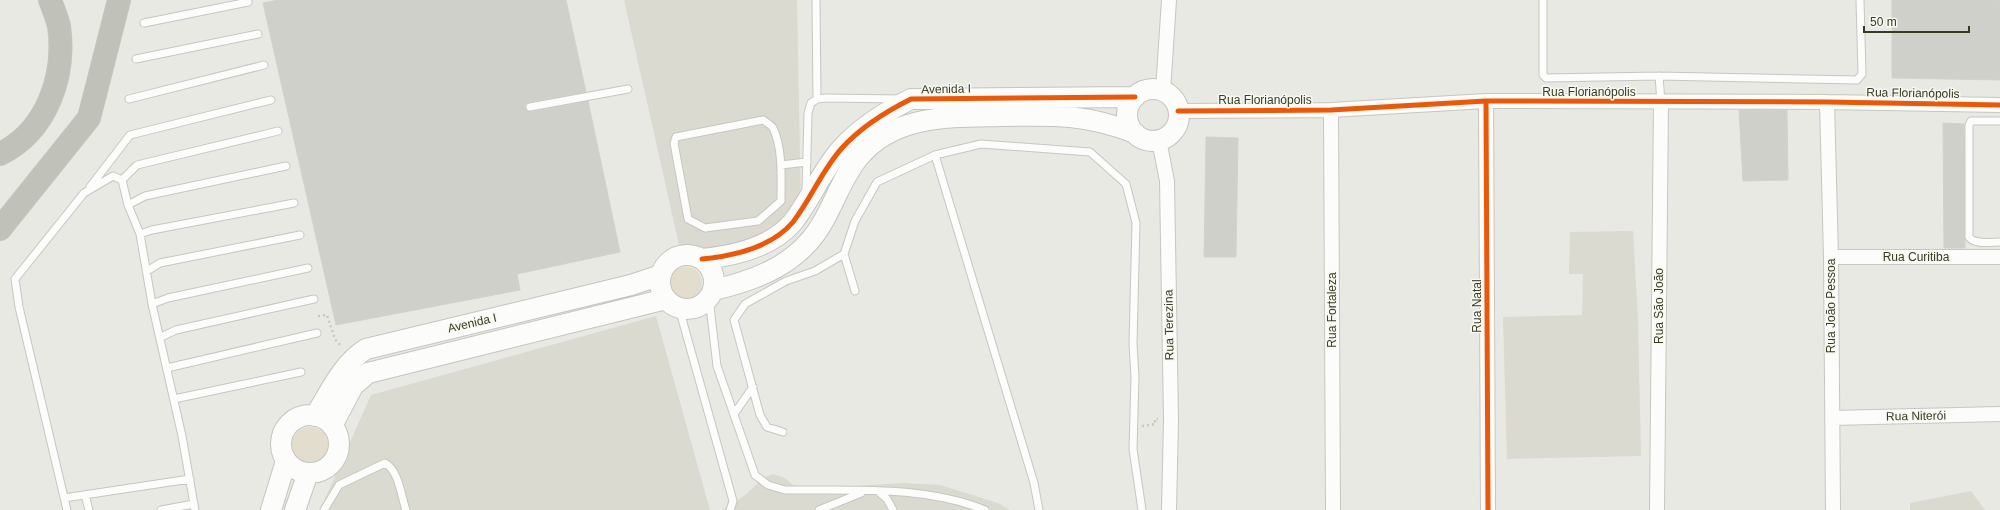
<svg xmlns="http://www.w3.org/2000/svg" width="2000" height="510" font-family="Helvetica,sans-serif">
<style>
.built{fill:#dadad1}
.green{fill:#e2ddcd}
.building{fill:#d0d0cb;stroke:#d2d2cd}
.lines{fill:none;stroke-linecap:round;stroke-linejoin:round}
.lane-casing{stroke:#c6c7c1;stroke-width:9}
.street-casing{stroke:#c6c7c1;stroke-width:16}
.secondary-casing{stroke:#c4c5be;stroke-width:22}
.highway-casing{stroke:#c4c5bd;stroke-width:24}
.path{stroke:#c8c9c1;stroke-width:2.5;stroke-dasharray:2 3;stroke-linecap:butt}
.lane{stroke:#fcfcfb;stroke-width:7}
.street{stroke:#fcfcfb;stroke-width:14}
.secondary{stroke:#fcfcfb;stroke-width:20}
.highway{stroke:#c0c2ba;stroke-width:22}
.cycleway-casing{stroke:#f8f8f2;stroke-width:8}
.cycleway{stroke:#e8590c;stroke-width:5}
.labels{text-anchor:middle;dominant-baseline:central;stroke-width:3;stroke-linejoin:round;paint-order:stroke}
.street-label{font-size:12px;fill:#383c22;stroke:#f8f8f2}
</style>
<rect width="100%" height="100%" fill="#e9e9e4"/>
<path class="built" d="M 624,0 L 797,0 L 801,208 L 777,239 L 699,250 L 680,249 Z
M 1633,231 L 1638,320 L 1641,456 L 1507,459 L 1503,317 L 1582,315 L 1583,274 L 1569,274 L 1570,232 Z
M 656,316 L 710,510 L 320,510 L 371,395 Z
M 773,474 L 785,478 L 793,485 L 810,489 L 902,483 L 940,485 L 998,503 L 1010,510 L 722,510 L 744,496 L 765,477 Z
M 1971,491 L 1985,510 L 1910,510 L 1910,503 Z"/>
<path class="green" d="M670 283a16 16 0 1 1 32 0a16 16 0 1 1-32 0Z
M292 445a18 18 0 1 1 36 0a18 18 0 1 1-36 0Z"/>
<path class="building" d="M 278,0 L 566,0 L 586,92 L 529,102 L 525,105 L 525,108 L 531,112 L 588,101 L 620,252 L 517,274 L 520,290 L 336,325 L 263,3 Z
M 1892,0 L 2000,0 L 2000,80 L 1892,78 Z
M 1739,110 L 1787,110 L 1788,180 L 1743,181 Z
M 1943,123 L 1964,124 L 1965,248 L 1944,248 Z
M 1206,137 L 1238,138 L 1236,257 L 1204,257 Z"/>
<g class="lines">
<defs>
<path id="lane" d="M 816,0 L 817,99
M 1543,0 L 1543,75 L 1546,78 L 1659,76 L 1857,80 L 1862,74 L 1860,0
M 144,23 L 248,2
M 136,59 L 258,34
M 1659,76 L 1661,102
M 129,99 L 264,65
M 530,107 L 628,89
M 763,120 C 766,122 771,125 773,128 C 783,148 781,179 781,201 L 758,221 L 705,228 L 688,219 L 674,143 L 676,137 Z
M 2000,121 L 1971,121 L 1969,125 L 1969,237 C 1974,245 1991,242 2000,242
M 935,155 L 1034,483 L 1039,510
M 781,165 L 807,162
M 122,180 L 137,165 L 278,131
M 90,187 L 130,135 L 271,100
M 806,191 L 808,113 L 811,103 L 817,99 L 826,98 L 899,99
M 128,205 L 145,196 L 286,166
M 140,234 L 152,230 L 294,203
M 147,271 L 160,263 L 300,235
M 855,291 L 844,254 L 855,221 L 877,182 L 935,155 L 981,144 L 1090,152 L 1126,184 L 1136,223 L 1133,344 L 1135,377 L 1133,449 L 1142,510
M 709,298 L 717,366 L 755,475 L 768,485 L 785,490 C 851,491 923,485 985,510
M 152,304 L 168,298 L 308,268
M 679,308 L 733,501 L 730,510
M 161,337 L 176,330 L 314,299
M 167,368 L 317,333
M 174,399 L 301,372
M 734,414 L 753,387
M 783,432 L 767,427 L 760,415 L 734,320 L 745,304 L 786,281 L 815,271 L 844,254
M 879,492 L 887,499 L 893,510
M 85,495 L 89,510
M 64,498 L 190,479
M 67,510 L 19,307 L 15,279 L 84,193 L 113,176 L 122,180 L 128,205 L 140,234 L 152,304 L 182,436 L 195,510
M 161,510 L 194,504
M 324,510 L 339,485 L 385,463 C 399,471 401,496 406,510
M 819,510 L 861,493"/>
<path id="street" d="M 1163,91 L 1169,0
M 1486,101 L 1488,510
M 1827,102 L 1831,257 L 1833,510
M 1331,110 L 1333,510
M 1178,111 L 1331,110 L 1486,101 L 1827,102 L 2000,105
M 1159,140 L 1167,181 L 1171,420 L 1169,510
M 1831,257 L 2000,257
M 1832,418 L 2000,414
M 1657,510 L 1661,102"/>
<path id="secondary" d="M1127 115a26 26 0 1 1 52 0a26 26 0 1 1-52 0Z
M660 282a27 27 0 1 1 54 0a27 27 0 1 1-54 0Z
M 702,259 C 733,256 772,247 793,222 C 811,199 822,170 842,148 C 861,127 885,112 911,99 L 1135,97
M 713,290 C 758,280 801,263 824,220 C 836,199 843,176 859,157 C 895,114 951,117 1002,116 C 1053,115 1086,114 1135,133
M281 444a29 29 0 1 1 58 0a29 29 0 1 1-58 0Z
M 315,416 C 330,392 342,364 366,349 L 631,285 L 661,275
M 332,426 L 353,386 L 368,373 L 666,299
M 271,510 L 286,461
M 295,510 L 308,473"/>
<path id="highway" d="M 0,154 C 47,131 66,76 59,26 C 57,18 53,8 50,0
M 0,229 L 89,118 L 119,0"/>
</defs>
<use href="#lane" class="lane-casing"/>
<use href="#street" class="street-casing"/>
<use href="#secondary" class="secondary-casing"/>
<use href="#highway" class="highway-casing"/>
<path class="path" d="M 318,316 L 327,315 L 335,339 L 342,347
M 1142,426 L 1155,424 L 1155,419 L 1158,419"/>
<use href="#lane" class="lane"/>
<use href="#street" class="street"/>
<use href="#secondary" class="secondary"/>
<use href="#highway" class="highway"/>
<defs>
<path id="cycleway" d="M 1486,101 L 1488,510
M 1178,111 L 1331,110 L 1486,101 L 1827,102 L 2000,105
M 702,259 C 733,256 772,247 793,222 C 811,199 822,170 842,148 C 861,127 885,112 911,99 L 1135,97"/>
</defs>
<use href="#cycleway" class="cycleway-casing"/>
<use href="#cycleway" class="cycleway"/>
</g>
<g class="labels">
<g class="street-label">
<text transform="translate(946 89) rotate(-1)">Avenida I</text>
<text x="1589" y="92">Rua Florianópolis</text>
<text transform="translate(1913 93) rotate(1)">Rua Florianópolis</text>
<text x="1265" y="100">Rua Florianópolis</text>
<text x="1916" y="257">Rua Curitiba</text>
<text transform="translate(1477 306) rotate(-90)">Rua Natal</text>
<text transform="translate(1659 306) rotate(-90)">Rua São João</text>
<text transform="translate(1831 306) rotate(-90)">Rua João Pessoa</text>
<text transform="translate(1332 310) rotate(-90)">Rua Fortaleza</text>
<text transform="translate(472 323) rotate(-13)">Avenida I</text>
<text transform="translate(1169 325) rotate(-91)">Rua Terezina</text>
<text transform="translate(1916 416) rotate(-1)">Rua Niterói</text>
</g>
</g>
<path d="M1864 26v6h105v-6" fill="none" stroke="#383c22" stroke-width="2"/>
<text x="1870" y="26" font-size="12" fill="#383c22" stroke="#f8f8f2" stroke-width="3" paint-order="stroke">50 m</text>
</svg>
